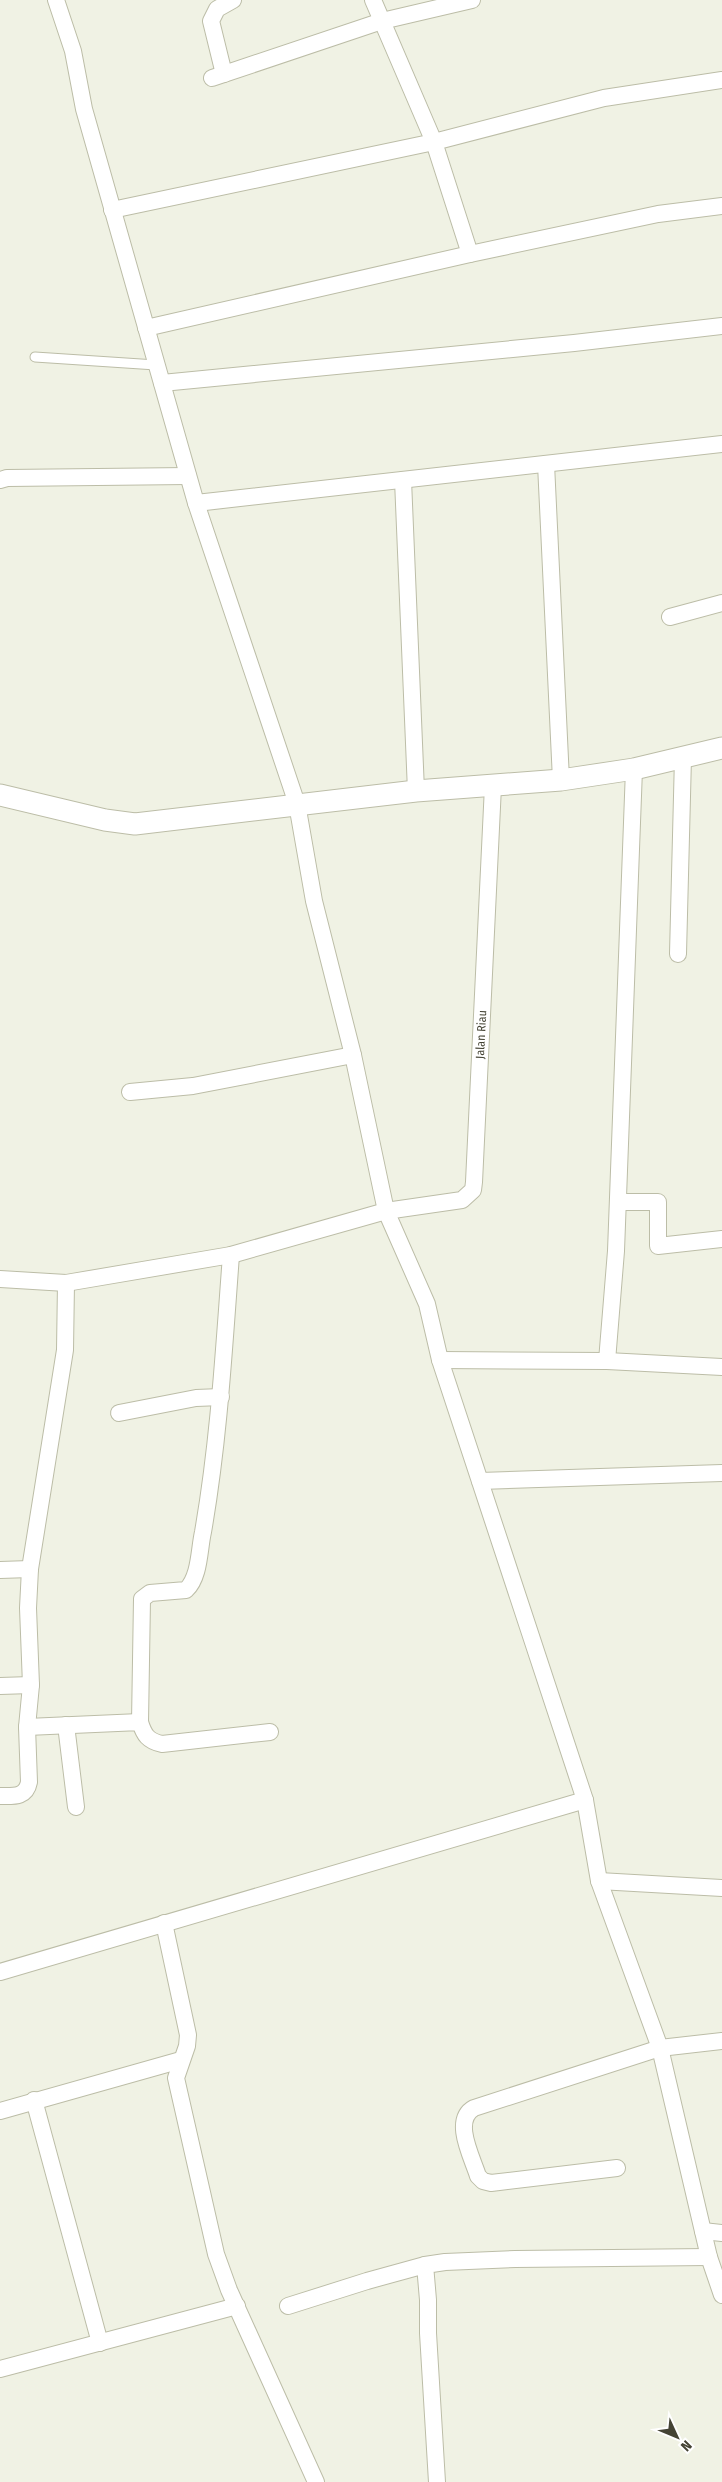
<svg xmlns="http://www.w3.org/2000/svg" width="722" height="2482" font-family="'Fira Sans Condensed',sans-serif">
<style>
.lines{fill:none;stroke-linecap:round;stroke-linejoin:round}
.service-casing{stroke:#bcbda7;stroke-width:11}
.minor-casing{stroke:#bcbda7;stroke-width:18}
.tertiary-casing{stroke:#bcbda7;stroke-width:23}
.service{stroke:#fff;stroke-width:9}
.minor{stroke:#fff;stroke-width:16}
.tertiary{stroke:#fff;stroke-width:21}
.labels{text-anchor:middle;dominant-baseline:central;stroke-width:4.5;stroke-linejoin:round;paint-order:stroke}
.street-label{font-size:12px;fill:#444334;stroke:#fff}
</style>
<rect width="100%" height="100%" fill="#f0f2e4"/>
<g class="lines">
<defs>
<path id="service" d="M 35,357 L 156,365"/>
<g id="minor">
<path d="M 56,0 L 73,51 L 84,109 L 196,503 L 297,804 L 314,901 L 353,1055 L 386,1211 L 427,1304 L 440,1360 L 585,1800 L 599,1881 L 660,2048 L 709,2257 L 722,2295"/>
<path d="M 373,0 L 434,142 L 470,254"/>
<path d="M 224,74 L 211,21 L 217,9 L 233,0"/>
<path d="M 212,78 L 382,21 L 472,0"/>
<path d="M 112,210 L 434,142 L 604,98 L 722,80"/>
<path d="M 146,328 L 470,254 L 658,214 L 722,206"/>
<path d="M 162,383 L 574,343 L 722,326"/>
<path d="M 546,464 L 561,780"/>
<path d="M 0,480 L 7,478 L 188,476"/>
<path d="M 403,480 L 416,791"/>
<path d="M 196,503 L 722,444"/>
<path d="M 670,617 L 722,603"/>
<path d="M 678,954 L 683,757"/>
<path d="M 130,1092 L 193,1086 L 353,1055"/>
<path d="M 618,1202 L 658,1202 L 658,1246 L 722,1239"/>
<path id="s1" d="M 0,1279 L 66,1283 L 231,1255 L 386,1211 L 462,1200 L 473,1190 L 474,1182 L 493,786"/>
<path d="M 440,1360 L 607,1361 L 722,1367"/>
<path d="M 607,1361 L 616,1251 L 634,769"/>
<path d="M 119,1413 L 196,1398 L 221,1397"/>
<path d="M 480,1481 L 722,1473"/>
<path d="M 0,1570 L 30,1569"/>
<path d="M 0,1686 L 31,1685"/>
<path d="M 140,1722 L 142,1599 L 150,1593 L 186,1590 C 200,1577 199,1549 203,1532 C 219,1440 224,1348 231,1255"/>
<path d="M 66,1725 L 76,1807"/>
<path d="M 27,1727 L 140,1722 C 144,1735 148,1741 162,1744 L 270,1732"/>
<path d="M 0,1796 C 13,1796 26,1798 29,1782 L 27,1727 L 31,1685 L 28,1608 L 30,1569 L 65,1350 L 66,1283"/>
<path d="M 599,1881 L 722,1888"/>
<path d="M 164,1923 L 188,2035 L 187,2046 L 176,2078 L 216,2254 L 229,2290 L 316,2482"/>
<path d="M 0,1972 L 585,1800"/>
<path d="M 34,2100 L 100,2343"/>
<path d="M 0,2111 L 181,2060"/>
<path d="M 617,2168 L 491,2183 L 483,2181 L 478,2176 C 472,2157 452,2120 474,2108 L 660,2048 L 722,2041"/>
<path d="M 703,2231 L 722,2233"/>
<path d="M 288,2306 L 367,2281 L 425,2265"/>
<path d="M 0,2369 L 237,2306"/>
<path d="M 437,2482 L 428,2333 L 428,2300 L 425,2265 L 445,2262 L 515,2259 L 709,2257"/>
</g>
<path id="tertiary" d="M 0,795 L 105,820 L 135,824 L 416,791 L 561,780 L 634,769 L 722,748"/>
</defs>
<use href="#service" class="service-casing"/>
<use href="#minor" class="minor-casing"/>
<use href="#tertiary" class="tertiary-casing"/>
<use href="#service" class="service"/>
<use href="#minor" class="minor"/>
<use href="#tertiary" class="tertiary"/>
</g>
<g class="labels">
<g class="street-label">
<text stroke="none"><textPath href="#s1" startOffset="642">Jalan Riau</textPath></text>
</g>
</g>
<g transform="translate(677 2437) rotate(134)" stroke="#ffffff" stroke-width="4" paint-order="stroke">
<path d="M0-4L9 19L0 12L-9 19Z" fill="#444334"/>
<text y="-8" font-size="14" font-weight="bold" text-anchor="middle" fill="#444334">N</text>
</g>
</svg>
